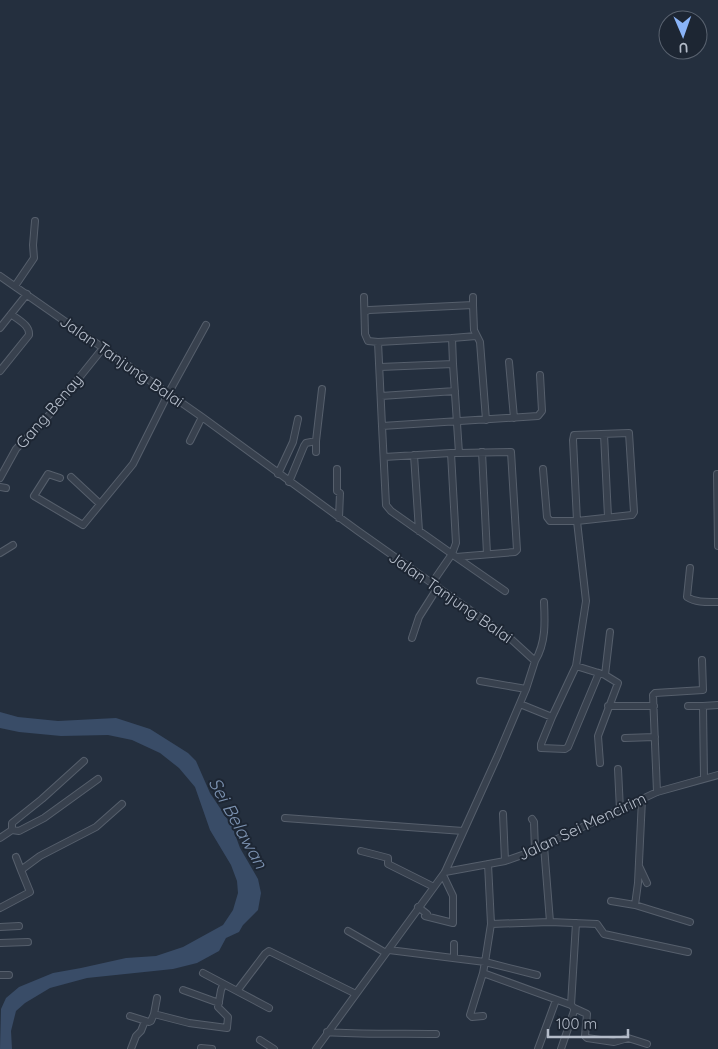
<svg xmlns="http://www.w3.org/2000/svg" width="718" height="1049" font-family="Quicksand,sans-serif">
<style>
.water{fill:#394c67}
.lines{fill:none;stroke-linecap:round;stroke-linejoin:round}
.minor-casing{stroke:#565f6c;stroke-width:8}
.minor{stroke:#38414e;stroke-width:6}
.labels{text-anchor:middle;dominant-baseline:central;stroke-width:4;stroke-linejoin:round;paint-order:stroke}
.street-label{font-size:16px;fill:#b4bcc9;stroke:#1d2633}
.water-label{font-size:18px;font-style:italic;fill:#7c92b1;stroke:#1d2633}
</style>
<rect width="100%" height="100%" fill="#242f3e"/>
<path class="water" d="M 0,712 L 18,717 L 58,721 L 116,718 L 150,729 L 188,753 L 196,761 L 210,793 L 232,826 L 240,848 L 258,879 L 261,893 L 258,910 L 243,925 L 239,932 L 226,938 L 219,951 L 197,963 L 173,969 L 87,978 L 50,988 L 25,1003 L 16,1011 L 11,1031 L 12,1049 L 0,1049 L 1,1009 L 6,998 L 19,987 L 53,973 L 81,968 L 126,958 L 156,956 L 183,947 L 223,925 L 233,910 L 238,893 L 237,881 L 231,865 L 210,830 L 195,787 L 179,768 L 160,753 L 132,740 L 108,735 L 61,736 L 19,732 L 0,728 Z"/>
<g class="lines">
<defs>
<path id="minor" d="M 0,276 L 202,417 L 358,531 L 511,639 L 535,661 L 526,689 L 498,755 L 445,872 L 316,1049
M 15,286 L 34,258 L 33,245 L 35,221
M 364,297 L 365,334 L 368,341 L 378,342 L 452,338 L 453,364
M 473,297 L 473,305
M 365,312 L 369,310 L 473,305 L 474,330 L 480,342 L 486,420
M 0,328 L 27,294
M 452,338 L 476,336
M 378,342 L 382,426
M 509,362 L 514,418
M 380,367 L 453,364 L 459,453 L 451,453 L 456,543 L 452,554 L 391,511 L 386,505 L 382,426 L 538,416 L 542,411 L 540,375
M 0,371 L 29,335 C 30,325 18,320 11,314
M 381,396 L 455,391
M 604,434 L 608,517
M 190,441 L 202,417
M 316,452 L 316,441
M 482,452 L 487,554
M 414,455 L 419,531
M 384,457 L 451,453
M 337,469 L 337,491 L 340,493 L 339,518
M 278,474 L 293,442 L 298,419
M 717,474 L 718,546
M 71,477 L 100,504
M 0,478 L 16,449 L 50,414 L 103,348
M 60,478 L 48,474 L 34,496 L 83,525 L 133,464 L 168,394 L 206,325
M 289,482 L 304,446 L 306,443 L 316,441 L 322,389
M 0,487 L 6,488
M 0,553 L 13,545
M 456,557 L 505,591
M 690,568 L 687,597 C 696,603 708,602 718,602
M 432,583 L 452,554 L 456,557 L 515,552 L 517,550 L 511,452 L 459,453
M 412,638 L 419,617 L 438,587
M 535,661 C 546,643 545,622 544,602
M 576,666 L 605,675 L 618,683 L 598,736 L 600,763
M 605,675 L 610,632
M 480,681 L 526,689
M 520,704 L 552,717 L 576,666 L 586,601 L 577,521 L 573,440 L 574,435 L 629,433 L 634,512 L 632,515 L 577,521 L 550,521 L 547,517 L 543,469
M 608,706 L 654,706
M 688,706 L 703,706
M 552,717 L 541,744 L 541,748 L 565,749 L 568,747 L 599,673
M 625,738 L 655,737
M 618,769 L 620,810
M 704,778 L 703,706 L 718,705
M 657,792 L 653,695 L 655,693 L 703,690 L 702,660
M 503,814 L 505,861
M 285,818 L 463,831
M 532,819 L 534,822 L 535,850
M 12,830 L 12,823 L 42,799 L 84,761
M 0,838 L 12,830 L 19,831 L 44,818 L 98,779
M 544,846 L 550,922
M 361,851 L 388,858 L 388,864 L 434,887
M 16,857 L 21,870
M 488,864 L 491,924
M 639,866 L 647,883
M 445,872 L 505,861 L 525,854 L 657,792 L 718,775
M 611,901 L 635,905 L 690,922
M 635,905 L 638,883 L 642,799
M 418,907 L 427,914 L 425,916 L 453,923 L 453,896 L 443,875
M 0,908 L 30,892 L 21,870 L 40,856 L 96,827 L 122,804
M 0,927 L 19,926
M 348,931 L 386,953
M 0,943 L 28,942
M 389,950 L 485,962 L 483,973 L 571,1005
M 454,957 L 454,944
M 203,973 L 237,991 L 265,954 L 269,951 L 356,994
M 483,973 L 470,1015 L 472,1017 L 483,1016
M 0,975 L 9,975
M 537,975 L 485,962 L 491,924 L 550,922 L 597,924 L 604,934 L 688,952
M 183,990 L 219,1003
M 237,991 L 269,1008
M 574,1008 L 587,1014 L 585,1036 L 587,1038 L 614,1042 L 628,1038 L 647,1044
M 154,1014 L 157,998
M 130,1016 L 149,1022 L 151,1021 L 154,1014 L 189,1023 L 227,1028 L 228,1017 L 218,1007 L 221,990 L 223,985
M 327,1032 C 364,1035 400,1033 436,1034
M 260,1040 L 274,1049
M 201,1048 L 212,1049
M 131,1049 L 136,1036 L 141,1031 L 145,1021
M 538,1049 L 556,1000
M 561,1049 L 574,1011 L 574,1008 L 571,1005 L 576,923"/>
</defs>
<use href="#minor" class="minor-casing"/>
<use href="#minor" class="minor"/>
</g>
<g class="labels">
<g class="street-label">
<text transform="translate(122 361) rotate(35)">Jalan Tanjung Balai</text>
<text transform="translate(49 411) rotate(-49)">Gang Benay</text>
<text transform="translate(451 597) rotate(35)">Jalan Tanjung Balai</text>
<text transform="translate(582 826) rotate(-25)">Jalan Sei Mencirim</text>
</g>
<g class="water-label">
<text transform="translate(238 823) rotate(61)">Sei Belawan</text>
</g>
</g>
<g transform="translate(683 35) rotate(178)"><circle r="24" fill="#1d2633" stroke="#59626f"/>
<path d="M0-4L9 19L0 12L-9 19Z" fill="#8ab4f8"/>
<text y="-8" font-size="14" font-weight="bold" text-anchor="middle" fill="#b4bcc9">U</text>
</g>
<path d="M548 1029v8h80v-8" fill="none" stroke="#b4bcc9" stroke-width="2.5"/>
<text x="556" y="1029" font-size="15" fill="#b4bcc9" stroke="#1d2633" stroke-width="4" paint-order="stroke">100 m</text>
</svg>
